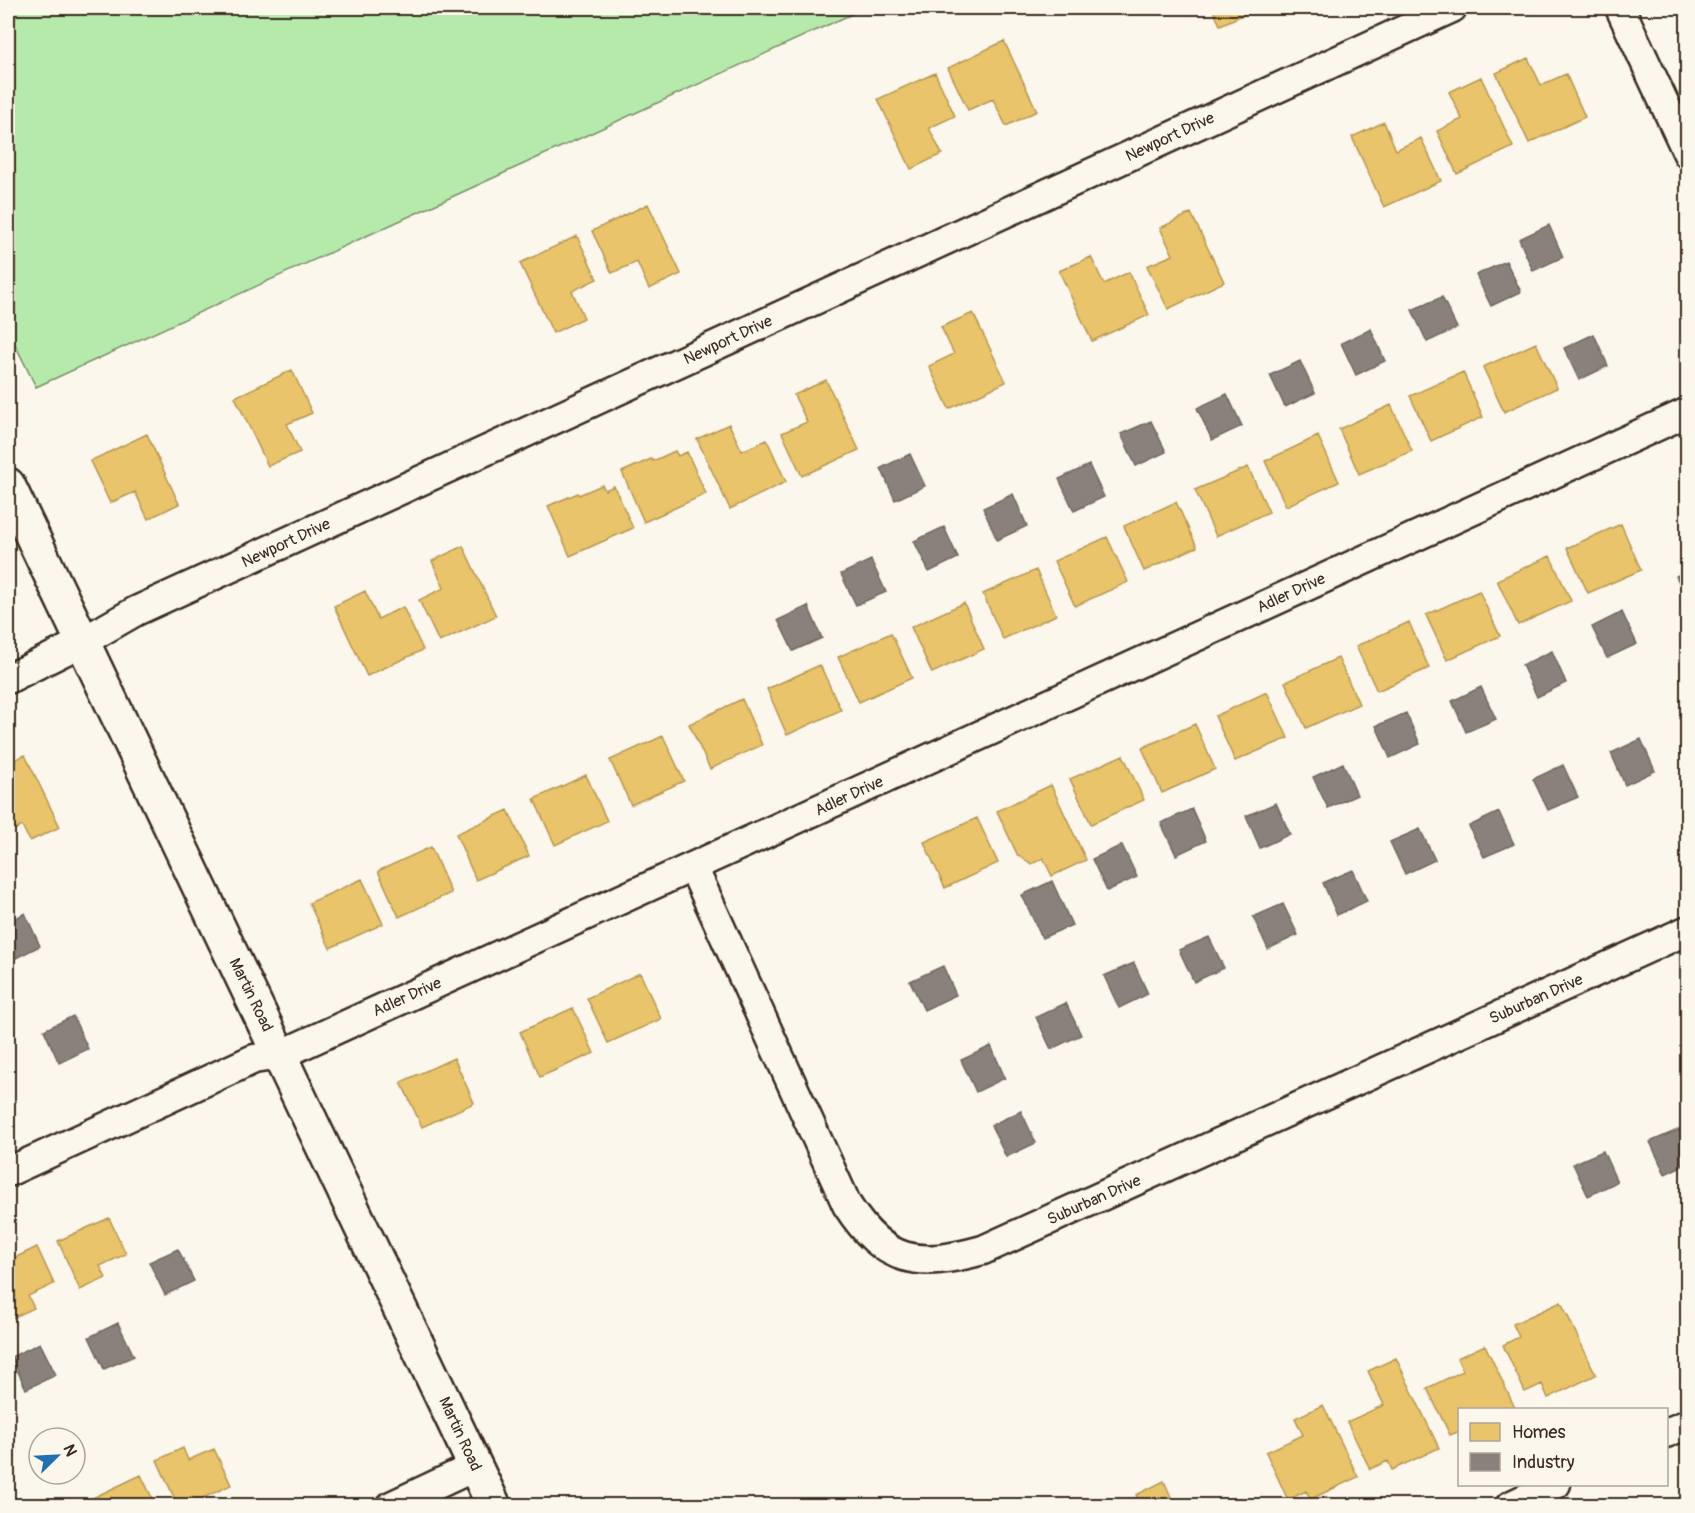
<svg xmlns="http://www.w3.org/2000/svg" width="1695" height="1513" font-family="Pangolin,sans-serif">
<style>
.green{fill:#b5eaab;stroke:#788a64;stroke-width:1.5}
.homes{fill:#e9c46a;stroke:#b59653;stroke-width:1.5}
.industry{fill:#8a817c;stroke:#726760;stroke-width:1.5}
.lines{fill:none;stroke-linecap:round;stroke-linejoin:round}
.street-casing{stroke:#3b2a1e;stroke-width:33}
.secondary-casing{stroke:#3b2a1e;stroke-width:38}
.street{stroke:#fbf7ec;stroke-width:28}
.secondary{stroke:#fbf7ec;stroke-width:33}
.labels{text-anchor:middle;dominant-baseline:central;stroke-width:6;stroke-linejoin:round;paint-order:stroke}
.street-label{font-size:16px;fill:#3b2a1e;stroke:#fbf7ec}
</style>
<rect width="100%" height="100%" fill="#fbf7ec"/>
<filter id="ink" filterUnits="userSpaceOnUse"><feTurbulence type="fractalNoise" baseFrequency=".0167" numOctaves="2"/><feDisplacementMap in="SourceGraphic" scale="12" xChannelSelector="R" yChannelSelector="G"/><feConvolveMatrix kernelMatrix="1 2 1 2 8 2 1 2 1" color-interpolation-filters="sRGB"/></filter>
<g filter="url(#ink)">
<path class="green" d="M 8,8 L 865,8 L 36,387 L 8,330 Z"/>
<path class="homes" d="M 1212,8 L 1251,8 L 1252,11 L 1220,25 Z
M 1004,41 L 1037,111 L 1006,126 L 993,99 L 968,110 L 948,68 Z
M 1528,58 L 1541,85 L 1566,74 L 1585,117 L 1529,143 L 1496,73 Z
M 935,73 L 955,116 L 929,128 L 942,154 L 911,169 L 878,99 Z
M 1481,77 L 1513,147 L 1457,174 L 1437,131 L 1462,119 L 1449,92 Z
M 1384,122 L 1396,150 L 1421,138 L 1441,181 L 1384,207 L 1352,137 Z
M 648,204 L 681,274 L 649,289 L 637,262 L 612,273 L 592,231 Z
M 1191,213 L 1224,282 L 1168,309 L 1147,266 L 1173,255 L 1160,228 Z
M 577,236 L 597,279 L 572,291 L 584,318 L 553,333 L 520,263 Z
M 1091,257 L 1104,284 L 1129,272 L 1149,315 L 1092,341 L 1059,271 Z
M 973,313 L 1006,382 L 949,409 L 929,366 L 954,354 L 941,327 Z
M 1536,343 L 1557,388 L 1504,412 L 1483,367 Z
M 292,370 L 312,413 L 287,424 L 300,452 L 268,466 L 235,397 Z
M 1463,372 L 1483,417 L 1431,441 L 1410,396 Z
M 826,380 L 859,450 L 802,476 L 782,433 L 807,422 L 794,395 Z
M 1391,405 L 1412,451 L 1359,474 L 1339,429 Z
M 729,424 L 742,451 L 767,440 L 786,482 L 730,509 L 697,439 Z
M 147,434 L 179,504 L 148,519 L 135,492 L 110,503 L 90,461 Z
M 1318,436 L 1339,482 L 1286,506 L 1265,461 Z
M 675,451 L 678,456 L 687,452 L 706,494 L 644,522 L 622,472 L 651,459 L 653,461 Z
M 1248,467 L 1269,512 L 1216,536 L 1195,490 Z
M 602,485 L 605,490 L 614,486 L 633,528 L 570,556 L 548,506 L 578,493 L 579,495 Z
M 1176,502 L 1197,547 L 1144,571 L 1124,526 Z
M 1621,524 L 1641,570 L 1588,593 L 1567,548 Z
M 1107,537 L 1128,582 L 1075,606 L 1054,561 Z
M 463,546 L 496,616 L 439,642 L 419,600 L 444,588 L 432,561 Z
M 1550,556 L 1571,601 L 1518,625 L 1497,580 Z
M 1036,570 L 1056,615 L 1003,639 L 983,594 Z
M 365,591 L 378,619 L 403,607 L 423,650 L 367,676 L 334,606 Z
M 1479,591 L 1500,636 L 1447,660 L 1426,615 Z
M 964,603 L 984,649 L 932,673 L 911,627 Z
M 1409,622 L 1429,668 L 1377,691 L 1356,646 Z
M 891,633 L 912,678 L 859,702 L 838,657 Z
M 1338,658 L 1359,704 L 1306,728 L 1285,682 Z
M 820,665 L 841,710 L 787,735 L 767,689 Z
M 1267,692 L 1288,738 L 1235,761 L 1215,716 Z
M 742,699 L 762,745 L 710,769 L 689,724 Z
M 1195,724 L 1215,769 L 1162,793 L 1142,748 Z
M 663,736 L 684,781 L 631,805 L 610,760 Z
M 25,755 L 60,827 L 30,841 L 22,826 L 8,833 L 8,763 Z
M 1123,755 L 1144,800 L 1091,824 L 1070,779 Z
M 586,775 L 607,821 L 555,845 L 534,799 Z
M 1051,785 L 1086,860 L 1052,876 L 1043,858 L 1032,864 L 1018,856 L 997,811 Z
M 508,810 L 529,856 L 476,880 L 456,834 Z
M 977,818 L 998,863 L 945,888 L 924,842 Z
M 431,847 L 451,893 L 399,917 L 378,871 Z
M 362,879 L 383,924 L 330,948 L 309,903 Z
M 640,973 L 661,1019 L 608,1043 L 587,998 Z
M 573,1008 L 594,1053 L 540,1077 L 520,1032 Z
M 454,1058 L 474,1103 L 422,1127 L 401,1082 Z
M 109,1218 L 126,1254 L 100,1266 L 106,1278 L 80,1290 L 58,1241 Z
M 37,1247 L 54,1284 L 28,1296 L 34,1308 L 8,1320 L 8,1261 Z
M 1561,1302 L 1596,1375 L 1548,1398 L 1542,1384 L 1525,1392 L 1503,1345 L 1519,1337 L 1513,1324 Z
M 1485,1345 L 1516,1410 L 1460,1410 L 1460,1431 L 1450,1435 L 1427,1388 L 1463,1371 L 1457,1358 Z
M 1396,1358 L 1439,1448 L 1392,1470 L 1388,1461 L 1370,1469 L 1347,1422 L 1384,1405 L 1368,1371 Z
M 1323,1405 L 1358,1477 L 1311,1499 L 1306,1491 L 1288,1500 L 1266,1452 L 1303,1435 L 1295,1418 Z
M 183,1448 L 188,1460 L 214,1449 L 231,1485 L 186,1506 L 178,1506 L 157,1460 Z
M 141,1475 L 156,1506 L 83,1506 L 82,1503 Z
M 1164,1481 L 1175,1506 L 1141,1506 L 1136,1495 Z"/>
<path class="industry" d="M 1549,225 L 1563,257 L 1533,271 L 1519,239 Z
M 1506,261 L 1521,292 L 1491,306 L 1476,275 Z
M 1442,297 L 1457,328 L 1427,342 L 1412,310 Z
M 1371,329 L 1385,361 L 1356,375 L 1341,343 Z
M 1594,334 L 1608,366 L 1579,380 L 1564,348 Z
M 1300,361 L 1315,393 L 1285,407 L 1270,375 Z
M 1227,394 L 1242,426 L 1212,440 L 1197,408 Z
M 1151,421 L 1166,452 L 1136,466 L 1121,434 Z
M 910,454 L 925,486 L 895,500 L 881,468 Z
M 1089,465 L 1104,497 L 1074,511 L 1059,479 Z
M 1013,494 L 1027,526 L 997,540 L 983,508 Z
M 944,527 L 958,558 L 929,572 L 914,541 Z
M 871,560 L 886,592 L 856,605 L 841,574 Z
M 1688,570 L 1688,601 L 1676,576 Z
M 808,606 L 822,638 L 793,651 L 778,620 Z
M 1622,612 L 1637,644 L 1607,658 L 1592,627 Z
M 1552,651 L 1566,683 L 1537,697 L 1522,665 Z
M 1481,687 L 1496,719 L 1466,732 L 1452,701 Z
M 1406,713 L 1420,744 L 1390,758 L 1376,726 Z
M 1641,739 L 1655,771 L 1625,785 L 1611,753 Z
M 1343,763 L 1357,795 L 1328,808 L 1313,777 Z
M 1563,765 L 1578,797 L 1548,810 L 1533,779 Z
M 1276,803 L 1290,834 L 1260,848 L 1246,816 Z
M 1192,809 L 1206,841 L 1176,855 L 1161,823 Z
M 1499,812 L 1514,844 L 1484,857 L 1469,826 Z
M 1420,829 L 1435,860 L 1405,874 L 1390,842 Z
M 1122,845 L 1137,877 L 1107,891 L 1092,859 Z
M 1353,870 L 1367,901 L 1337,915 L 1323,883 Z
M 1052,881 L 1072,925 L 1042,938 L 1022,895 Z
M 1283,904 L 1298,935 L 1268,949 L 1253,917 Z
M 25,913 L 40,946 L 12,960 L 8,951 L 8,922 Z
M 1209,937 L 1224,968 L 1194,982 L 1179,950 Z
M 1134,963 L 1148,994 L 1119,1008 L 1104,976 Z
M 943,966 L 956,995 L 924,1010 L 910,981 Z
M 1066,1003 L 1081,1035 L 1051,1049 L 1036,1017 Z
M 73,1016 L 88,1049 L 59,1063 L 44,1030 Z
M 991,1046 L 1005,1078 L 976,1092 L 961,1060 Z
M 1021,1111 L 1036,1143 L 1006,1157 L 991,1125 Z
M 1680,1129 L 1688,1145 L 1688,1163 L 1665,1174 L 1650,1142 Z
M 1603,1151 L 1617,1182 L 1588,1196 L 1573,1164 Z
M 178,1249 L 194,1281 L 165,1295 L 149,1262 Z
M 118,1323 L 134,1356 L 104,1369 L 89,1337 Z
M 40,1343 L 56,1375 L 26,1389 L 11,1357 Z"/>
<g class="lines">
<defs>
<path id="street" d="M 1620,8 L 1688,154
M 8,679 L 82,642 L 136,611 L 1452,8
M 693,867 L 847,1205 C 885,1264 918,1268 983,1250 L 1688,930
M 8,1172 L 254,1059 L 280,1055 L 1688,412
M 1666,1433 L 1688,1424
M 391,1506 L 476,1466
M 1510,1506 L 1556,1484"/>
<path id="secondary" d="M 8,485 L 494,1506"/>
</defs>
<use href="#street" class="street-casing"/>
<use href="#secondary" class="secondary-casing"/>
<use href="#street" class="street"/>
<use href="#secondary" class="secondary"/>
</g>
</g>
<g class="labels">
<g class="street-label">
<text transform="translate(1170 137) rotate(-25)">Newport Drive</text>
<text transform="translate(728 340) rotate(-25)">Newport Drive</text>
<text transform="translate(286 543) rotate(-25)">Newport Drive</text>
<text transform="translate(1291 593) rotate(-25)">Adler Drive</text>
<text transform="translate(849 796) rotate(-25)">Adler Drive</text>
<text transform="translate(251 995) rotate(64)">Martin Road</text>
<text transform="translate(407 997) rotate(-24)">Adler Drive</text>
<text transform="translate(1536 999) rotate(-24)">Suburban Drive</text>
<text transform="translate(1094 1200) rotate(-24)">Suburban Drive</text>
<text transform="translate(460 1434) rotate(65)">Martin Road</text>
</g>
</g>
<rect width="1695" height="1513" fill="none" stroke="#fbf7ec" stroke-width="30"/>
<rect x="15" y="15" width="1665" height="1483" fill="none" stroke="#3b2a1e" stroke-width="2" filter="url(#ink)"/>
<rect x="1458" y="1408" width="210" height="78" fill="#fbf7ec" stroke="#aea59a" stroke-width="1.5"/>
<rect x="1470" y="1423" width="30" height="18" fill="#e9c46a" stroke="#aea59a" stroke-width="1.5"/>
<text x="1512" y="1438" font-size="18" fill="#3b2a1e">Homes</text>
<rect x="1470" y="1453" width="30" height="18" fill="#8a817c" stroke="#aea59a" stroke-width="1.5"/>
<text x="1512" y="1468" font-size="18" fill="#3b2a1e">Industry</text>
<g transform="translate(57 1456) rotate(66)"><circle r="28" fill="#fbf7ec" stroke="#aea59a" stroke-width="1.5"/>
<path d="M0-4.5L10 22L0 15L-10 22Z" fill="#1f6fb2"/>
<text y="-9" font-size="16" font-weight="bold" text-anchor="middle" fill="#3b2a1e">N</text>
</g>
</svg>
